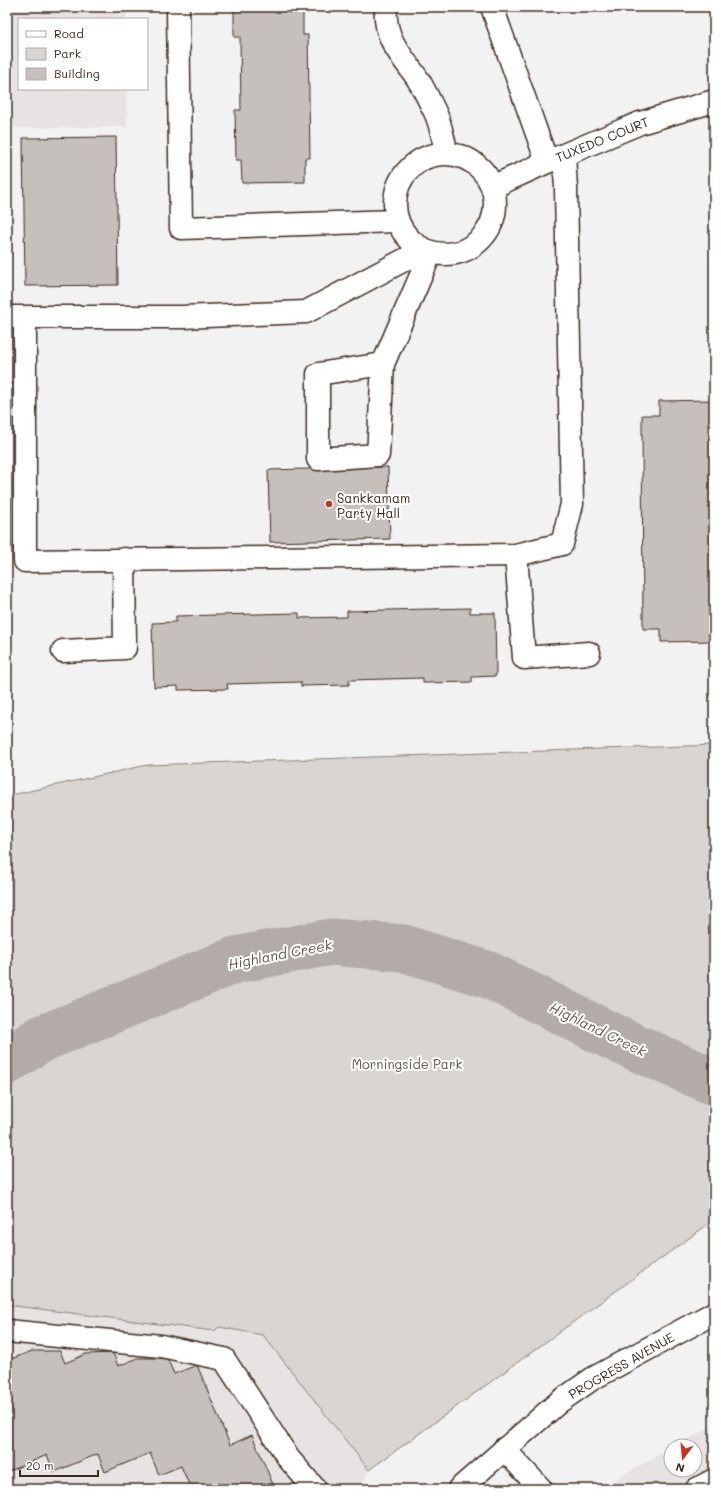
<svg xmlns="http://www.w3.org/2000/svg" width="721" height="1496" font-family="Mali,sans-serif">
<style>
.built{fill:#e6e3e2}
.green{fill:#d8d5d2;stroke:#8a8078}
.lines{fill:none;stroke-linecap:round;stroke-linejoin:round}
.river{stroke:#b2aba7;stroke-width:47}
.building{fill:#c6c0bd;stroke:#3b2a1e}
.minor-casing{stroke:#3b2a1e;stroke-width:25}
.major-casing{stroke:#3b2a1e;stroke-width:25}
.minor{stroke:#fff;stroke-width:22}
.major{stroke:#fff;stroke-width:22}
.poi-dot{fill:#c8321e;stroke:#fff;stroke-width:1.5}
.labels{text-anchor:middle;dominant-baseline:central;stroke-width:4;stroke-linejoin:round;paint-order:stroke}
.street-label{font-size:13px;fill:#3b2a1e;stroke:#fff}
.poi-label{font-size:13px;fill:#3b2a1e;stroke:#fff;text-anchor:start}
.park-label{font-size:13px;fill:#62554b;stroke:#fff}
.water-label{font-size:14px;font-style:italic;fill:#65574e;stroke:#fff}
</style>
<rect width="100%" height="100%" fill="#f3f2f2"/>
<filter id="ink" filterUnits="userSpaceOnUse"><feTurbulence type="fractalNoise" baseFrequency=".025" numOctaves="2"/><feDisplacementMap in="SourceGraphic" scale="8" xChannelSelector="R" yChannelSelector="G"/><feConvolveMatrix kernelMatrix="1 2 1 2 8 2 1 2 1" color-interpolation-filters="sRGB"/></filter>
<g filter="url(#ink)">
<path class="built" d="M 7,7 L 127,7 L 127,19 L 19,19 L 19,89 L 127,89 L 127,127 L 7,128 Z
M 7,1290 L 263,1335 L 369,1470 L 359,1489 L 7,1489 Z
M 714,1425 L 714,1489 L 598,1489 L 671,1448 L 671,1470 L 695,1470 L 695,1446 L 675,1446 Z"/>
<path class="green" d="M 714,745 L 714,1220 L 369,1470 L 263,1335 L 219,1327 L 214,1331 L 7,1305 L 7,796 L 147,765 Z"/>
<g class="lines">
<path class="river" d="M 7,1061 L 41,1039 L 235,960 L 331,942 L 403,948 L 489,975 L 619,1040 L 714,1082"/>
</g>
<path class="building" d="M 234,7 L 303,7 L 303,35 L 308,35 L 310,158 L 305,158 L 305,182 L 242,183 L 241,160 L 236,160 L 235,110 L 241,110 L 240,37 L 234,37 Z
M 116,137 L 118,285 L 25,286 L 23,138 Z
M 714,400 L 714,641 L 661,642 L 661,629 L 643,629 L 642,415 L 659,415 L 659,401 Z
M 388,467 L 390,539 L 270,542 L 268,470 Z
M 470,608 L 470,613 L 495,613 L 496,676 L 472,677 L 472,682 L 423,683 L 423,678 L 349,680 L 349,685 L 301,686 L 301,682 L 227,684 L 228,689 L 178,690 L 178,686 L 154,687 L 152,623 L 176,622 L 176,616 L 299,613 L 299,618 L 347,617 L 347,611 Z
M 7,1348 L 11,1359 L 32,1351 L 60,1351 L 65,1363 L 86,1354 L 113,1353 L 118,1366 L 138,1358 L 167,1358 L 174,1374 L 197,1365 L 230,1445 L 252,1435 L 275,1489 L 191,1489 L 181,1466 L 159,1475 L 150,1453 L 105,1472 L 98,1454 L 54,1472 L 47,1455 L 7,1472 Z"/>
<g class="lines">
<defs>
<path id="minor" d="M 178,7 L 181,228 L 397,221
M 386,7 C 383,40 403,56 419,81 C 425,91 430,102 435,112 C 441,124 443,140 447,153
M 492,7 L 547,162
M395 204a50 50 0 1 1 100 0a50 50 0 1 1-100 0Z
M 492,187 L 547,162 L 640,123 L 714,101
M 7,317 L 182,317 L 306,312 L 423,250
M 25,317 L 25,561 L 516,555 L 562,544 L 572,504 L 566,188 L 564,155
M 383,364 L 318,374 L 318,459 L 378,455 L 383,364 L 431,252
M 516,555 L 524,658 L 589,653
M 63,651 L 125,648 L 124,559
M 7,1331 L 161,1346 L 224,1359 L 289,1459 L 315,1489
M 504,1449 L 541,1489
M 697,1489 L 714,1480"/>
<path id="major" d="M 459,1489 L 559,1402 L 592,1379 L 714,1313"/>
</defs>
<use href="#minor" class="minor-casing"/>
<use href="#major" class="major-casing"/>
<use href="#minor" class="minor"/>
<use href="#major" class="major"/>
</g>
</g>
<circle class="poi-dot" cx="329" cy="504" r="4"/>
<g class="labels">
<g class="street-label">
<text transform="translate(602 139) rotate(-22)">TUXEDO COURT</text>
<text transform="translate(621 1365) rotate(-30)">PROGRESS AVENUE</text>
</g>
<g class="poi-label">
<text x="337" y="497">Sankkamam<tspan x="337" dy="15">Party Hall</tspan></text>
</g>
<g class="park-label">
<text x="407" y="1063">Morningside Park</text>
</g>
<g class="water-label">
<text transform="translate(280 954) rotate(-11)">Highland Creek</text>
<text transform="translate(598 1029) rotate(26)">Highland Creek</text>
</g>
</g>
<rect width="721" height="1496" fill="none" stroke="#fff" stroke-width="24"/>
<rect x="12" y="12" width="697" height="1472" fill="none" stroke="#3b2a1e" stroke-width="1.5" filter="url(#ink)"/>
<rect x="18" y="18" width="130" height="72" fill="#ffffff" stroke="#b1aaa5"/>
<rect x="26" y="31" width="20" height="6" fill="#ffffff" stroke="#b1aaa5"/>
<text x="54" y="38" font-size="12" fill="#3b2a1e">Road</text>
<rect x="26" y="48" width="20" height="12" fill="#d8d5d2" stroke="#b1aaa5"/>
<text x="54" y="58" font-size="12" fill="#3b2a1e">Park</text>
<rect x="26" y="68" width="20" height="12" fill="#c6c0bd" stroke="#b1aaa5"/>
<text x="54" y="78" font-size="12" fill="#3b2a1e">Building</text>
<g transform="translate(683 1458) rotate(196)"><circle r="19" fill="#ffffff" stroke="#b1aaa5"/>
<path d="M0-3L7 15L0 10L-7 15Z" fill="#c8321e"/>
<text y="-6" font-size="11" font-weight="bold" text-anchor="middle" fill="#3b2a1e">N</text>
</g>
<path d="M20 1470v6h78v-6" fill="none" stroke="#3b2a1e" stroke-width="2"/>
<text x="26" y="1470" font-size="12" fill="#3b2a1e" stroke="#ffffff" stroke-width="3" paint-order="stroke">20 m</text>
</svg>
